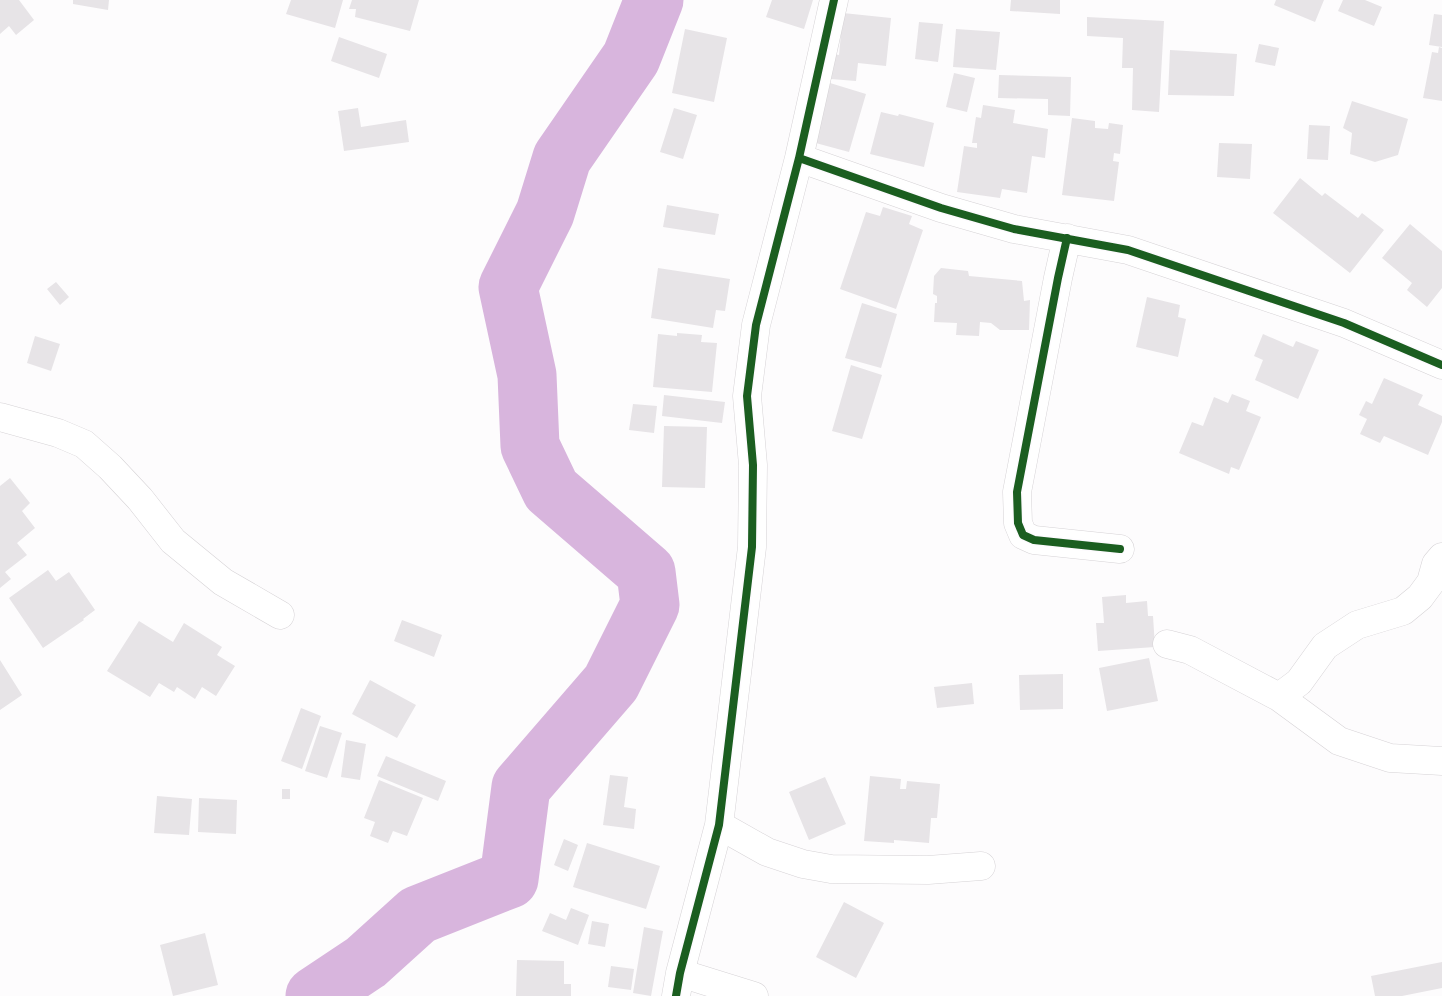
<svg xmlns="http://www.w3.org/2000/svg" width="1442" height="996" font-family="'Space Grotesk',sans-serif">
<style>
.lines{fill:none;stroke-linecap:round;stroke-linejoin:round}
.river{stroke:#d8b5dd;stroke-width:59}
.building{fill:#e7e4e7}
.street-casing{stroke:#d6d3d6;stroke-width:29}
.street{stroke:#fff;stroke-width:28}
.cycleway-casing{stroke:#fdfbfe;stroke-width:11}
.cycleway{stroke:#1b5e20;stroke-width:8}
</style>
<rect width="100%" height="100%" fill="#fdfcfd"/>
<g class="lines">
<path class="river" d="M 315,996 L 366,962 L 418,915 L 509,879 L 521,787 L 611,683 L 650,605 L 646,572 L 551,490 L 530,446 L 527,375 L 508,287 L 545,213 L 562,158 L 631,58 L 654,0"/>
</g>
<path class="building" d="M 0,0 L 19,0 L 34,20 L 16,35 L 9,26 L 0,34 Z
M 73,0 L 109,0 L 108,10 L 73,4 Z
M 291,0 L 343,0 L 335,28 L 286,14 Z
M 352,0 L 419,0 L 410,31 L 355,17 L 356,9 L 349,9 Z
M 772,0 L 813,0 L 804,29 L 766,17 Z
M 1011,0 L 1060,0 L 1060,14 L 1010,11 Z
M 1276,0 L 1324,0 L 1315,22 L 1274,5 Z
M 1343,0 L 1365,0 L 1382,7 L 1374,26 L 1338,11 Z
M 843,13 L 891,18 L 886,66 L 858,63 L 856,81 L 831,79 L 833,54 L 839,55 Z
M 1434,14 L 1442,15 L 1442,47 L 1429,45 Z
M 1087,17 L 1164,21 L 1159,112 L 1132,110 L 1133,68 L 1122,68 L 1123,38 L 1087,36 Z
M 919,22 L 943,24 L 938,62 L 915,59 Z
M 685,29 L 727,38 L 714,102 L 672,93 Z
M 956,29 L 1000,32 L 996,70 L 953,67 Z
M 339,37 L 387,54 L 379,78 L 331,61 Z
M 1259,44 L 1279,48 L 1275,66 L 1255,62 Z
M 1439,47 L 1442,48 L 1442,101 L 1423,98 L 1432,52 L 1438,53 Z
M 1170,50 L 1237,54 L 1234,96 L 1168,95 Z
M 954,73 L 975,78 L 967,112 L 946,107 Z
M 999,75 L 1071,77 L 1070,116 L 1048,115 L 1048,99 L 998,98 Z
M 830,83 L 866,94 L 849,152 L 812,142 Z
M 1352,101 L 1408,119 L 1398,155 L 1375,162 L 1350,154 L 1352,133 L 1343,128 Z
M 983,105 L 1015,110 L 1013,123 L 1048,129 L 1045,158 L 1032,156 L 1027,193 L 1002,189 L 1000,198 L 957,192 L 964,146 L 977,148 L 977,143 L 972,143 L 976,117 L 981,118 Z
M 358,108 L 361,127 L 406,120 L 409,142 L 344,151 L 338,111 Z
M 674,108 L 697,115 L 683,159 L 660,152 Z
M 881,112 L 898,116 L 899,114 L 934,123 L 924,167 L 870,154 Z
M 1072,118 L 1095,121 L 1095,128 L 1108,129 L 1109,123 L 1123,125 L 1120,154 L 1114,153 L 1113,161 L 1119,162 L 1114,201 L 1062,195 Z
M 1309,125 L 1330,126 L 1328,160 L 1307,159 Z
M 1219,143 L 1252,144 L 1250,179 L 1217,177 Z
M 1300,178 L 1322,196 L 1325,193 L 1358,218 L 1362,213 L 1384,230 L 1350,273 L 1273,213 Z
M 667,205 L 719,214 L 715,235 L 663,227 Z
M 883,207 L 912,216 L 909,224 L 923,230 L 896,309 L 840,289 L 866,212 L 880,216 Z
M 1410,224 L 1442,251 L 1442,288 L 1427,307 L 1407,290 L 1412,283 L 1382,258 Z
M 658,268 L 730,279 L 725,311 L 716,310 L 713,328 L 651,318 Z
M 941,268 L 968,271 L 969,276 L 1022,281 L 1024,301 L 1030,300 L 1029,330 L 1000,330 L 991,323 L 980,322 L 979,336 L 956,335 L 957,323 L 934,322 L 935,303 L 937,303 L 937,296 L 933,294 L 934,276 Z
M 56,282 L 69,297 L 60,305 L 47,289 Z
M 1147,297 L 1180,305 L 1178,317 L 1186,319 L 1178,357 L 1136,347 Z
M 862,303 L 897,314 L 881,368 L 845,358 Z
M 677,333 L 702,335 L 701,342 L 717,343 L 712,392 L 653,387 L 658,334 L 677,336 Z
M 1263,334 L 1293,347 L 1296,341 L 1319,350 L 1298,399 L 1255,380 L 1263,360 L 1254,356 Z
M 35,336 L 60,344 L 51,371 L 27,363 Z
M 851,365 L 882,375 L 862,439 L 832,431 Z
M 1384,378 L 1423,395 L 1418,405 L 1442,416 L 1442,422 L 1428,455 L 1384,436 L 1380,443 L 1360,434 L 1367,419 L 1359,415 L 1366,401 L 1372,404 Z
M 1232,394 L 1250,401 L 1246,411 L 1261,417 L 1239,470 L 1231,467 L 1229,474 L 1179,453 L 1192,422 L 1203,426 L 1214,397 L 1228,403 Z
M 664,395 L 725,402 L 722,423 L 662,416 Z
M 633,404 L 657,406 L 654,433 L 629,430 Z
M 664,426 L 707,427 L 705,488 L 662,487 Z
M 10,478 L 30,503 L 22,511 L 35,528 L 17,543 L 27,555 L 5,572 L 11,579 L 0,588 L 0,486 Z
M 48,570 L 56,581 L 69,572 L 95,610 L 83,619 L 84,620 L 43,648 L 9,598 Z
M 1126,595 L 1126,603 L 1147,601 L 1148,616 L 1153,616 L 1155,647 L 1098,651 L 1096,623 L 1104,623 L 1102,597 Z
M 402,620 L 442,635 L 434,657 L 394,641 Z
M 139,621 L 173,642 L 184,623 L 222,647 L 217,655 L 235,666 L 216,696 L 202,687 L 195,699 L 177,687 L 174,692 L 159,683 L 150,697 L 107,671 Z
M 1149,658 L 1158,701 L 1107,711 L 1099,668 Z
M 0,660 L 22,695 L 0,710 Z
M 1063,674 L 1063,709 L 1020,710 L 1019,675 Z
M 370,680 L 416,705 L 397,738 L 352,714 Z
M 972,683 L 974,704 L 937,708 L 934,687 Z
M 301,708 L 321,716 L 302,769 L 281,761 Z
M 320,726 L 342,733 L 327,778 L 305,771 Z
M 346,740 L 366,744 L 360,780 L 341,777 Z
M 386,756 L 446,781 L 438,801 L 377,776 Z
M 610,775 L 628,777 L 624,807 L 636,809 L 634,829 L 603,825 Z
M 870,776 L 901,779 L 900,789 L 906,789 L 907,781 L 940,784 L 937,818 L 931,818 L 929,843 L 894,840 L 894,843 L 864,841 Z
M 825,777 L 846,824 L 809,840 L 789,792 Z
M 379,780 L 423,798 L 407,836 L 393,831 L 388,843 L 370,836 L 375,822 L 364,818 Z
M 282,789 L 290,789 L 290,799 L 282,799 Z
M 157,796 L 192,799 L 189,835 L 154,833 Z
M 199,798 L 237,800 L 236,834 L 198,832 Z
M 564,839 L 578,845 L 568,871 L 554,865 Z
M 587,843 L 660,866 L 646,909 L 573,887 Z
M 844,902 L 884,923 L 856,978 L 816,957 Z
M 571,908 L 589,915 L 578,945 L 542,931 L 550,913 L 566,920 Z
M 592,921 L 609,924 L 605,947 L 588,944 Z
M 644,927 L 663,931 L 651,996 L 633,993 Z
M 205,933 L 218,985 L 173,996 L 160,945 Z
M 517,960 L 564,961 L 564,984 L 571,984 L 571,996 L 516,996 Z
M 1442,962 L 1442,988 L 1402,996 L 1375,996 L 1371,976 Z
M 611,966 L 634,969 L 631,990 L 608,987 Z"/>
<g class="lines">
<defs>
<path id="street" d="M 799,158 L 941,208 L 1014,229 L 1128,250 L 1344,323 L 1442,365
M 1067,238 L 1058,278 L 1017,492 L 1018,523 L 1023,535 L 1034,540 L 1120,549
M 0,417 L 58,433 L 84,444 L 110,467 L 140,499 L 173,541 L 223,582 L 280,615
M 1167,644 L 1190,650 L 1279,697 L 1339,741 L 1390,758 L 1442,761
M 1279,697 L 1299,682 L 1325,646 L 1357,625 L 1403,611 L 1420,597 L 1431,582 L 1436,564 L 1442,557
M 719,825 L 767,852 L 803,864 L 831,869 L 928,870 L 981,866
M 680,973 L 754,996
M 676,996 L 680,973 L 719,825 L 752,547 L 753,465 L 747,396 L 756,325 L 799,158 L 834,0"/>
</defs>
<use href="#street" class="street-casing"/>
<use href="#street" class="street"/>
<defs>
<path id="cycleway" d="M 799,158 L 941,208 L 1014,229 L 1128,250 L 1344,323 L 1442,365
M 1067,238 L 1058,278 L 1017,492 L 1018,523 L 1023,535 L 1034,540 L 1120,549
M 676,996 L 680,973 L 719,825 L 752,547 L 753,465 L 747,396 L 756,325 L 799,158 L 834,0"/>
</defs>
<use href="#cycleway" class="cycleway-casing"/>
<use href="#cycleway" class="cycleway"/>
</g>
</svg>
